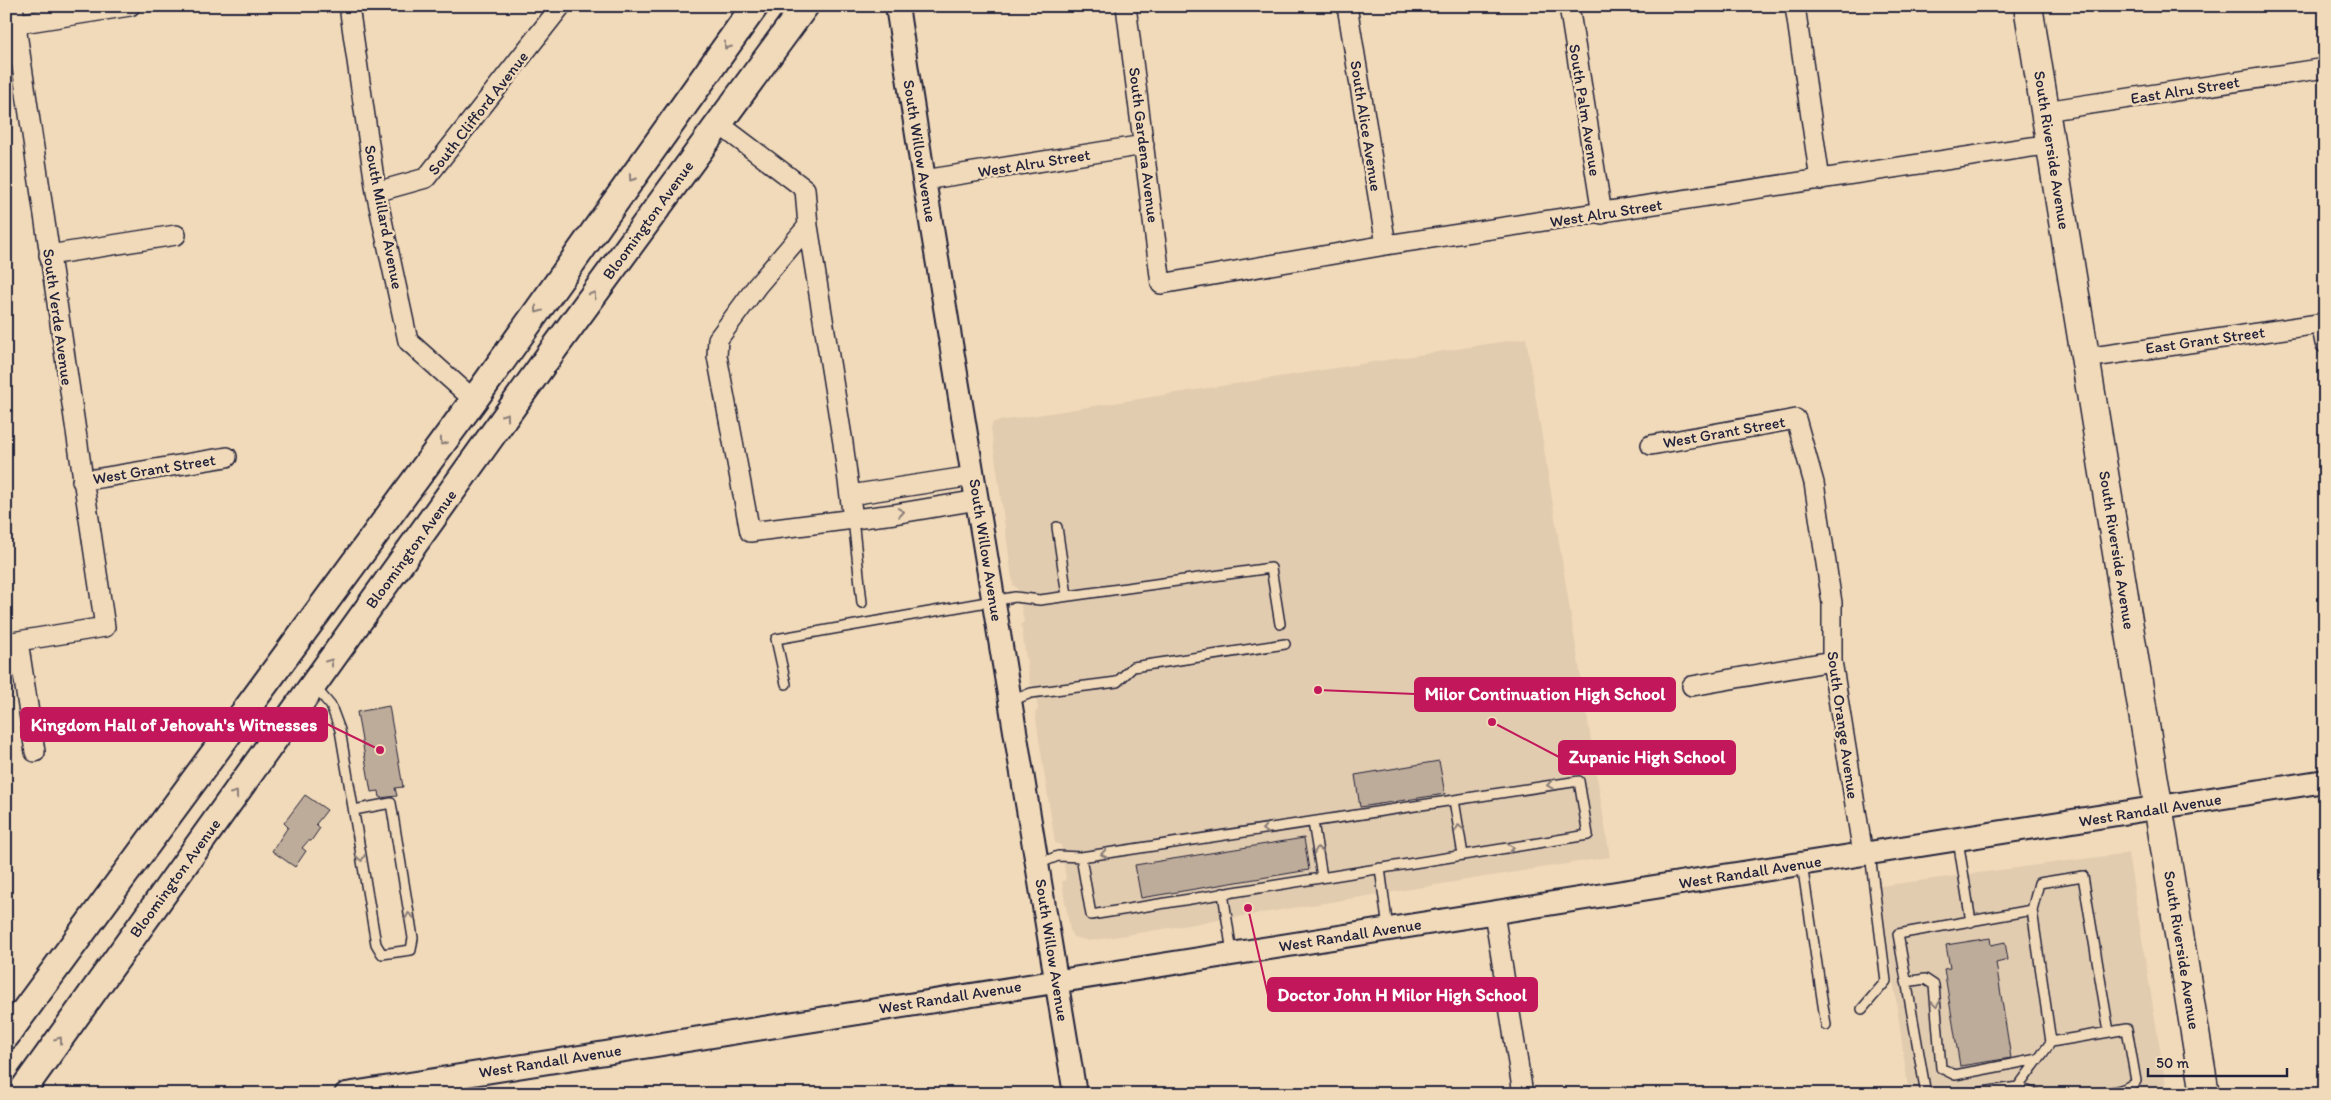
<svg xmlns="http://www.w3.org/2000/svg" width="2331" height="1100" font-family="Itim,sans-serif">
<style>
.built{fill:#e2ccb0}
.building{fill:#beac9a;stroke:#22223b}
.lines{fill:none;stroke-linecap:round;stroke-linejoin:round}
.service-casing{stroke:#22223b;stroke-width:12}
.minor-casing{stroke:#22223b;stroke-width:22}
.tertiary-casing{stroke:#22223b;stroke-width:26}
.secondary-casing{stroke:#22223b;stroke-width:30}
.primary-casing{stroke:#22223b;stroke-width:31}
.service{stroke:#f1dab9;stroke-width:9}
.minor{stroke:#f1dab9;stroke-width:19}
.tertiary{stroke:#f1dab9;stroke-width:22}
.secondary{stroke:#f1dab9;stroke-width:26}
.primary{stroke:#f1dab9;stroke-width:28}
.oneway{stroke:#8a7e7a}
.labels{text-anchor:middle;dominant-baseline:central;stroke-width:5;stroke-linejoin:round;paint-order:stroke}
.street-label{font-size:16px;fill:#22223b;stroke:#f1dab9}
.leader{fill:none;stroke:#c2185b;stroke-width:2}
.callout-dot{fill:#c2185b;stroke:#f1dab9;stroke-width:2}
.callout{fill:#c2185b;stroke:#c2185b;stroke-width:2}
.callout-label{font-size:18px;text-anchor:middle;font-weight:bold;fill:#fff}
</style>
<rect width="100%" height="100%" fill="#f1dab9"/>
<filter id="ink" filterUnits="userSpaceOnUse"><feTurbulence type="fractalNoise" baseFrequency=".02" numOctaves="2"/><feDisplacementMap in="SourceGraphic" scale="10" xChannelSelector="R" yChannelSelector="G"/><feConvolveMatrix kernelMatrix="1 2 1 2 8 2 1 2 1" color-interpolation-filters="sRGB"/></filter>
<g filter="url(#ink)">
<path class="built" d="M 1526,338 L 1610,857 L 1089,941 L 1073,937 L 1070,931 L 1062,882 L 1066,879 L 1061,845 L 1055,843 L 1035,713 L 1038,709 L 1034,686 L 1030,685 L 1021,625 L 1024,621 L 1017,588 L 1013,585 L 991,428 L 993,422 Z
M 2128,853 L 2167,1092 L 1909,1094 L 1880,886 Z"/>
<path class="building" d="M 389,706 L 403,787 L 395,788 L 397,796 L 380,798 L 379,791 L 371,792 L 357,712 Z
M 1439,761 L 1445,794 L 1360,807 L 1355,775 Z
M 305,795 L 327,810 L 316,824 L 320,828 L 311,841 L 308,841 L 302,848 L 306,851 L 295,867 L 272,851 L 288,827 L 284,823 Z
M 1304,838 L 1309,870 L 1141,898 L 1135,865 Z
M 1990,938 L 1991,945 L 2005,942 L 2008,960 L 1996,963 L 2011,1058 L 1960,1066 L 1944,969 L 1950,968 L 1946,945 Z"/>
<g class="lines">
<defs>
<path id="service" d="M 853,519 L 862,603
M 1057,527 L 1067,596
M 786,684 L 776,639 L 1015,597 L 1040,600 L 1271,568 L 1280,624
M 315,687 L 331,706 L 340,730 L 376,944 L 382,954 L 411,950 L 413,938 L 391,803 L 354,810
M 1011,701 L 1031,693 L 1117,682 L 1133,667 L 1285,644
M 1454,800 L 1463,855
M 1313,822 L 1322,877
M 1958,840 L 1971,922
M 1038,864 L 1058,856 L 1081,857 L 1579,781 L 1588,835 L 1091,915 L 1081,857
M 1802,864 L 1826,1025
M 1380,868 L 1388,929
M 1223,893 L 1232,953
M 1906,982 L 1925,979 L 1934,985 L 1941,1068 L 1955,1075 L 2038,1059
M 1862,1009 L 1886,981 L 1870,854
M 2051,1042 L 2032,910 L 2039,883 L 2083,876 L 2109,1032
M 2018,1087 L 2051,1042 L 2127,1029 L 2136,1081 C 2125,1092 2111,1092 2096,1094
M 1926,1094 L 1898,934 L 2032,910
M 1968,1094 L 2018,1087 L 2035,1094"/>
<path id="minor" d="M 349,6 L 376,192 L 408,341 L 474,400
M 1126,6 L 1161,284 L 1386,245 L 2051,144
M 1347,6 L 1386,245
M 1569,6 L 1602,214
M 1795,6 L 1820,180
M 16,24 L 130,6
M 2045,111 L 2325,68
M 719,124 L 805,189 L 808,226 L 843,443 L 853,519
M 924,180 L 1144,145
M 376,192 L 426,178 L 561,6
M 808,226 L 757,286 L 718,339 L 717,356 L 750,532 L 894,514 L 978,500
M 49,255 L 176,235
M 2321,323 L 2325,343
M 2086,358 L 2325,323
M 1651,445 L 1796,419 L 1814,483 L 1832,603 L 1832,661 L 1863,854
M 82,481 L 227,457
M 850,495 L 973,476
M 18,641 L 35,752
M 6,643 L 105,627 L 13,6
M 1692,686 L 1832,661
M 1494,913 L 1523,1094"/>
<path id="tertiary" d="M 897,6 L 924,180 L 1075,1094
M 346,1094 L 2325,781"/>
<path id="secondary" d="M 6,1036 L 474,400 L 755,6
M 20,1094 L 551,353 L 805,6"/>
<path id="primary" d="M 2028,6 L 2205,1094"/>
</defs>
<use href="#service" class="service-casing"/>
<use href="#minor" class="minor-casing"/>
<use href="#tertiary" class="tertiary-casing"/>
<use href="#secondary" class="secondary-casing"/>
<use href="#primary" class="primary-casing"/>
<use href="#service" class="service"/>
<use href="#minor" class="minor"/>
<use href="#tertiary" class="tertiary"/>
<use href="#secondary" class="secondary"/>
<use href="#primary" class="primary"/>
</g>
<defs><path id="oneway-chevron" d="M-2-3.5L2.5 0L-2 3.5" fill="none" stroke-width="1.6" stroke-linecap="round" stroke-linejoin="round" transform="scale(1.25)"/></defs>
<g class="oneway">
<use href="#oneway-chevron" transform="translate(727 46) rotate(126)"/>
<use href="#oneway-chevron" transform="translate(632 178) rotate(126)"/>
<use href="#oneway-chevron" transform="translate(593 295) rotate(-54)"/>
<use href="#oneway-chevron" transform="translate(538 310) rotate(126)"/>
<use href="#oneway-chevron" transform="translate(506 416) rotate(-54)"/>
<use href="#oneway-chevron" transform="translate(443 442) rotate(126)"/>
<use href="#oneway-chevron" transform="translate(901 512) rotate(-9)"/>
<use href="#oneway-chevron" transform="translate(330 662) rotate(-54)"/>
<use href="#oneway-chevron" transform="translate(1550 785) rotate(171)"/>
<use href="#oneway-chevron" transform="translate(235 794) rotate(-54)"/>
<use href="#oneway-chevron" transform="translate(1459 828) rotate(-100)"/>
<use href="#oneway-chevron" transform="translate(1265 829) rotate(171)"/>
<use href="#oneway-chevron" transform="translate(1511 848) rotate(-9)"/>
<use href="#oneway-chevron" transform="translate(1318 850) rotate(-100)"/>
<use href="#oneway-chevron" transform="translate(1104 854) rotate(171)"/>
<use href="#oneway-chevron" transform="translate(361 858) rotate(81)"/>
<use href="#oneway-chevron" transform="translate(409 916) rotate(-99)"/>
<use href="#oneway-chevron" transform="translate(1936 1004) rotate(84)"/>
<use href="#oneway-chevron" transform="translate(59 1040) rotate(-54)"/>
</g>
</g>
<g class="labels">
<g class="street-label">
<text transform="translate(2185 90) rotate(-9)">East Alru Street</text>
<text transform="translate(1585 110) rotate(81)">South Palm Avenue</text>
<text transform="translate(478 113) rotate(-52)">South Clifford Avenue</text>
<text transform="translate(1366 126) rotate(81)">South Alice Avenue</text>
<text transform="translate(1144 145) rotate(83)">South Gardena Avenue</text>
<text transform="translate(2052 150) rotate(81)">South Riverside Avenue</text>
<text transform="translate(920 151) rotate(81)">South Willow Avenue</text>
<text transform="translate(1034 163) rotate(-9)">West Alru Street</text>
<text transform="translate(1606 213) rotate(-9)">West Alru Street</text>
<text transform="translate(384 217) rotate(79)">South Millard Avenue</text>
<text transform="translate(648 220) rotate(-54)">Bloomington Avenue</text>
<text transform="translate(58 317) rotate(82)">South Verde Avenue</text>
<text transform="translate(2205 340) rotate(-8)">East Grant Street</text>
<text transform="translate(1724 432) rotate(-10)">West Grant Street</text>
<text transform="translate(154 469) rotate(-9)">West Grant Street</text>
<text transform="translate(411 549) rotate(-54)">Bloomington Avenue</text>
<text transform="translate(986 550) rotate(81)">South Willow Avenue</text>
<text transform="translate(2117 550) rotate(81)">South Riverside Avenue</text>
<text transform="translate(1843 725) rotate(82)">South Orange Avenue</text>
<text transform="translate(2150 810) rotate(-9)">West Randall Avenue</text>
<text transform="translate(1750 872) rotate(-9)">West Randall Avenue</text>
<text transform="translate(175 878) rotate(-54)">Bloomington Avenue</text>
<text transform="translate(1350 935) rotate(-9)">West Randall Avenue</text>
<text transform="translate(1052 950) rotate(81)">South Willow Avenue</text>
<text transform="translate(2182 950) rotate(81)">South Riverside Avenue</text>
<text transform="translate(950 997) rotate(-9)">West Randall Avenue</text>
<text transform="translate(550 1061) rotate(-9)">West Randall Avenue</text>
</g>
</g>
<path class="leader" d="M1318 690L1415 694M380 750L327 724M1492 722L1559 757M1248 908L1268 995"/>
<g class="callout-dot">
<circle cx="1318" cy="690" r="5"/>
<circle cx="380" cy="750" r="5"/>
<circle cx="1492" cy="722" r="5"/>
<circle cx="1248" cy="908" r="5"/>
</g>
<g class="callout">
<rect x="1415" y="678" width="260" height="33" rx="5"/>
<rect x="21" y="708" width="306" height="33" rx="5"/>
<rect x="1559" y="741" width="176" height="33" rx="5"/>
<rect x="1268" y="978" width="269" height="33" rx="5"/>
</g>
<g class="callout-label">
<text x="1545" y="700">Milor Continuation High School</text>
<text x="174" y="731">Kingdom Hall of Jehovah's Witnesses</text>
<text x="1647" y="763">Zupanic High School</text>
<text x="1402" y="1001">Doctor John H Milor High School</text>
</g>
<rect width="2331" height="1100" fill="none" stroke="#f1dab9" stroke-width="25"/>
<rect x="12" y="12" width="2306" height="1075" fill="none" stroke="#22223b" stroke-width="2" filter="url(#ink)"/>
<path d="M2148 1068v8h139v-8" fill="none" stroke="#22223b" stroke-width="2.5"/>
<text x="2156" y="1068" font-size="15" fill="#22223b" stroke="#f1dab9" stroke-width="4" paint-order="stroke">50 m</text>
</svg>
